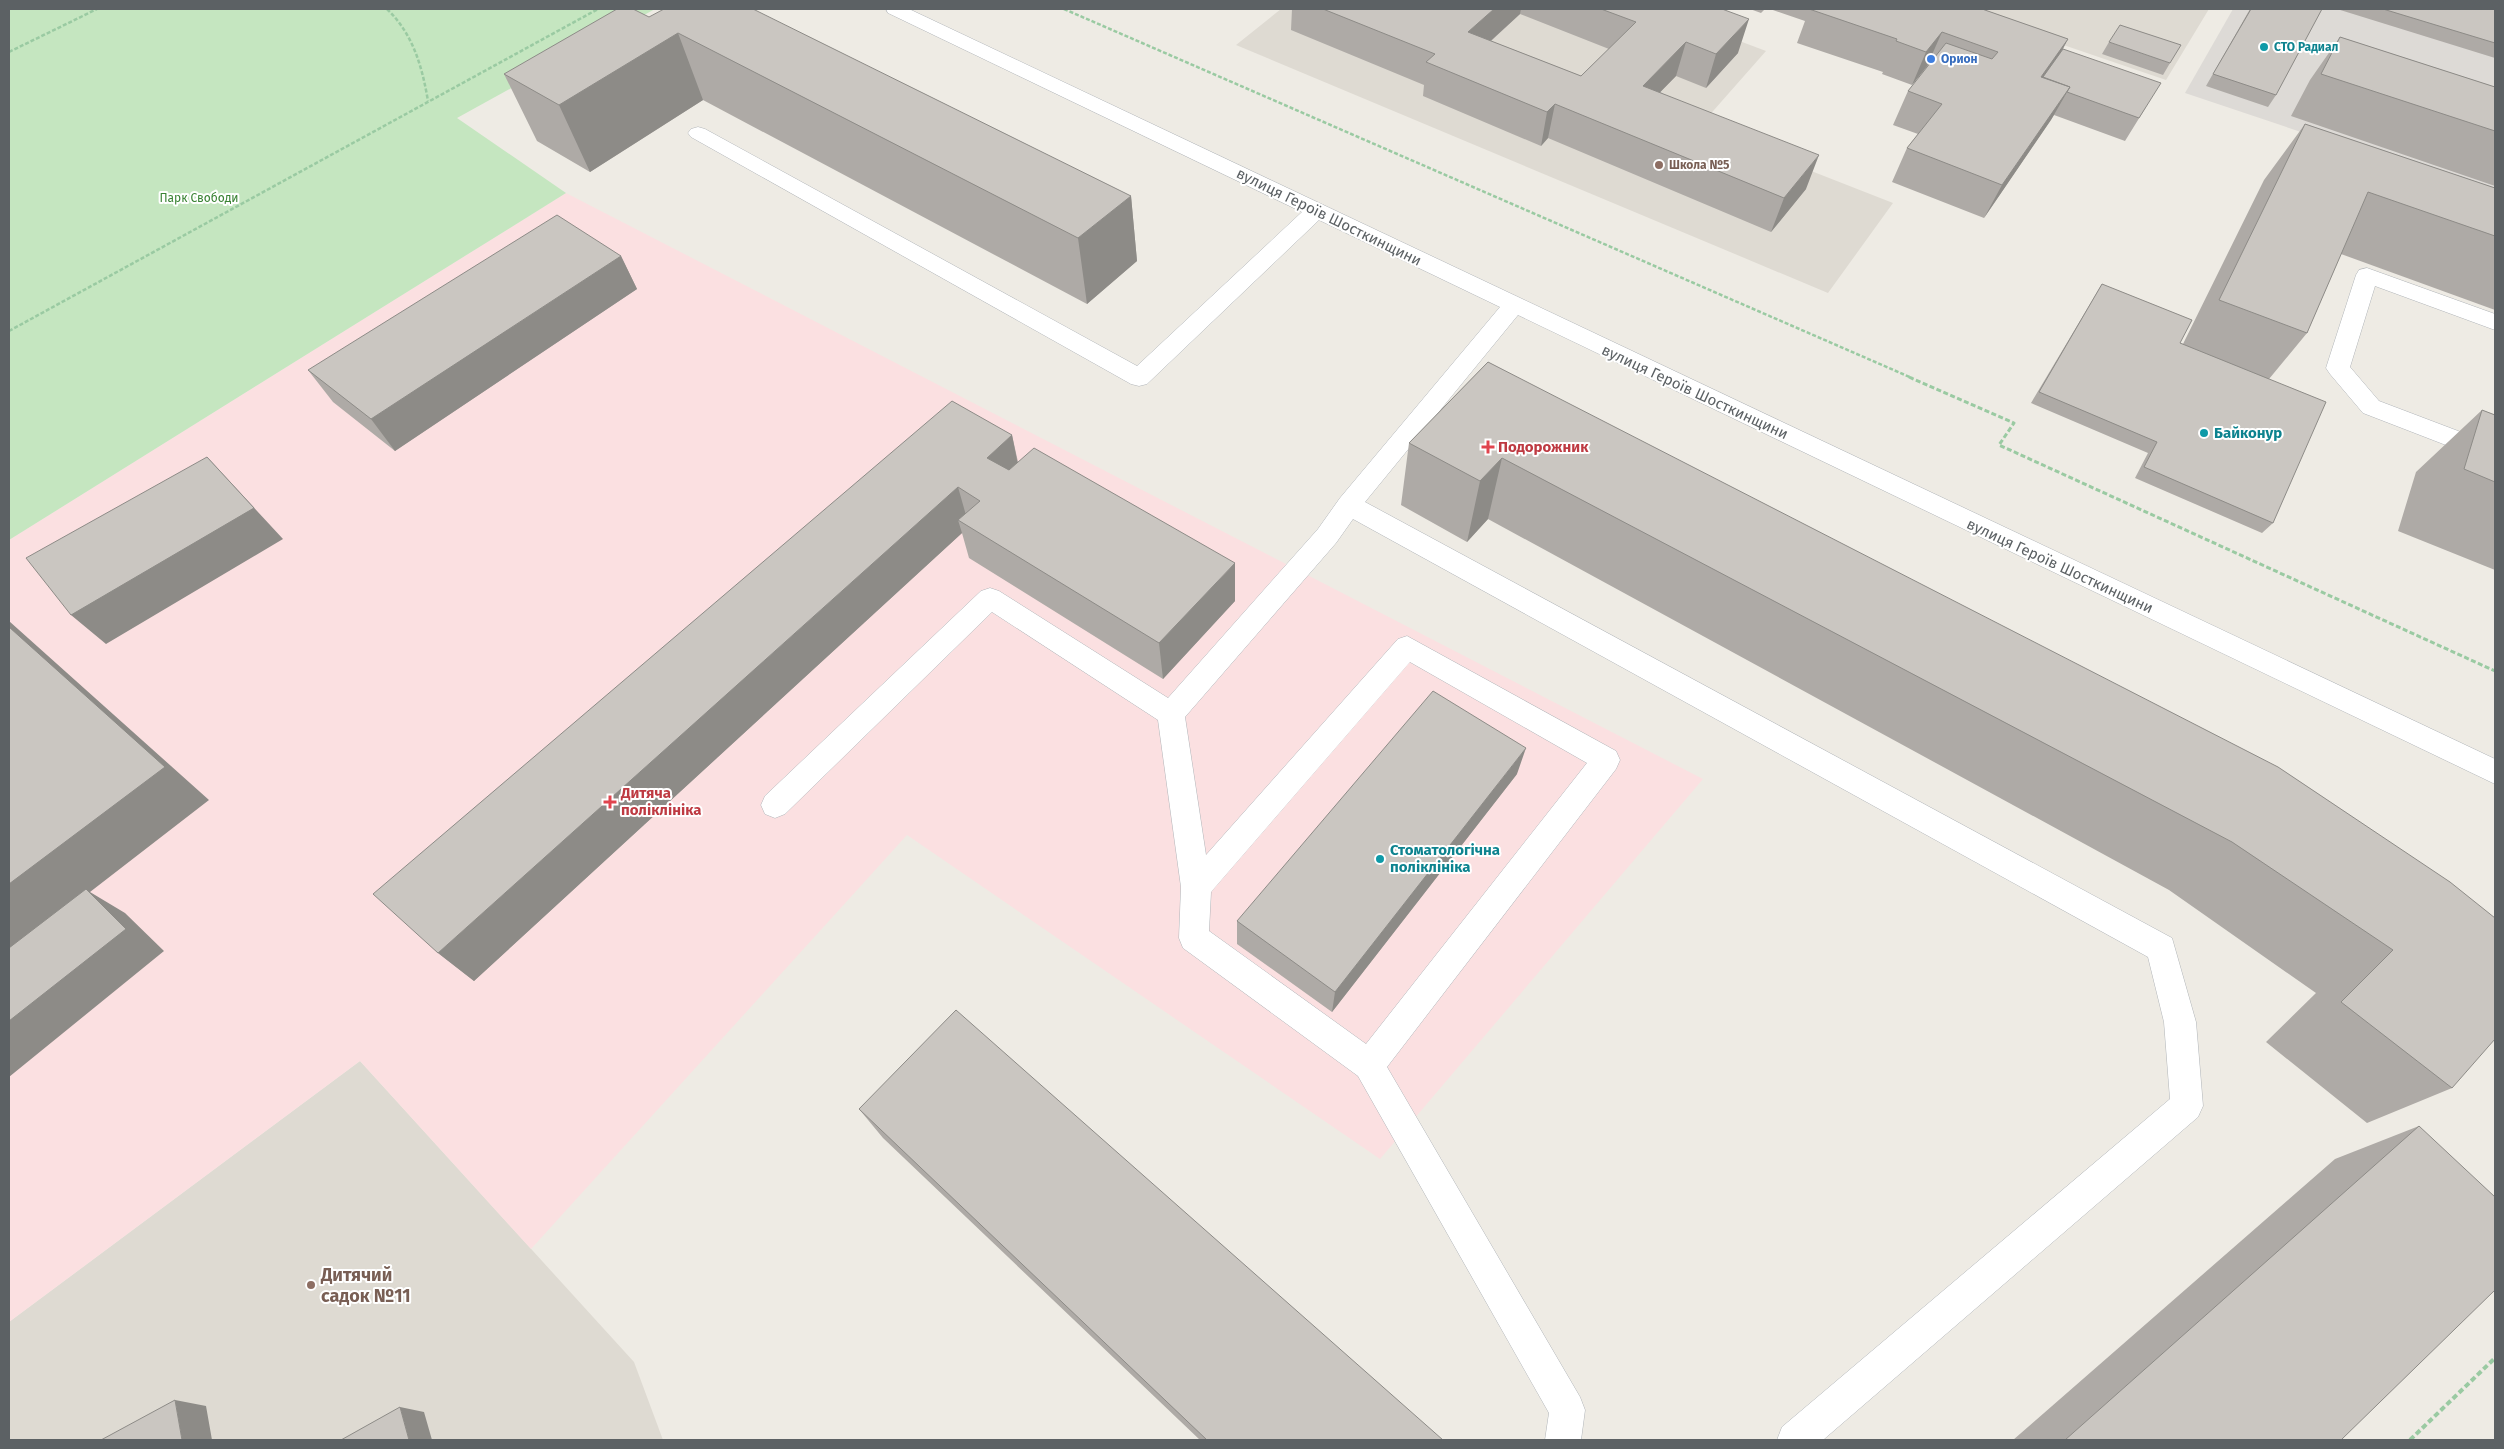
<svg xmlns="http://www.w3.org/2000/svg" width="2504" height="1449" font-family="'Fira Sans',sans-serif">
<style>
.industrial{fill:#dddad6}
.education{fill:#dedad2}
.medical{fill:#fbe0e1}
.green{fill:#c5e6c0}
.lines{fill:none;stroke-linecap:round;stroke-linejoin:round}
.minor-casing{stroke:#b1b5b9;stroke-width:1}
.path-far2{stroke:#9acaa2;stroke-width:2.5;stroke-dasharray:4 2;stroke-linecap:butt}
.path-far1{stroke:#9acaa2;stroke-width:3;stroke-dasharray:5 2.5;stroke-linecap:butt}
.path{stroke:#9acaa2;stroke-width:4;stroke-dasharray:5.5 3;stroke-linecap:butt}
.minor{fill:#fff;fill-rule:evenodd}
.wall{fill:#aeaaa6;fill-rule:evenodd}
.shaded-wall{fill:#8d8b87}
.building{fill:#cac6c1;stroke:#8d8b87}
.culture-dot{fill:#0f9aa8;stroke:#fff;stroke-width:2}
.shop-dot{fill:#3f7fe0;stroke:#fff;stroke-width:2}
.education-dot{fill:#8d6e63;stroke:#fff;stroke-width:2}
.health-dot{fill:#e0444e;stroke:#fff;stroke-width:2}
.labels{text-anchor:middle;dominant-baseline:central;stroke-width:4;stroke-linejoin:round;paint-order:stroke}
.far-culture-label{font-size:12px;font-weight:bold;fill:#0d838f;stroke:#fff;text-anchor:start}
.far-shop-label{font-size:12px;font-weight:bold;fill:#366cbe;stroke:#fff;text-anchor:start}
.far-education-label{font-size:12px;font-weight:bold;fill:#785e54;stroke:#fff;text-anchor:start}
.far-park-label{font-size:12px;fill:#3a8334;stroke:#fff}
.street-label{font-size:15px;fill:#5c6164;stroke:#fff}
.culture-label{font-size:15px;font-weight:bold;fill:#0d838f;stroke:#fff;text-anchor:start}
.health-label{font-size:15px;font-weight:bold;fill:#be3a42;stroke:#fff;text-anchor:start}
.near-education-label{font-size:18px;font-weight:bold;fill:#785e54;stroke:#fff;text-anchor:start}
</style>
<rect width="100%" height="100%" fill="#eeebe4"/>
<path class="industrial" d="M 2233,9 L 2475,9 L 2495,15 L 2495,197 L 2185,93 Z"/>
<path class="education" d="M 1281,9 L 1701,9 L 1689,22 L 1766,51 L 1699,127 L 1893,203 L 1828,293 L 1236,45 Z
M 1958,9 L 2209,9 L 2166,80 Z
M 360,1061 L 634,1362 L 663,1440 L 9,1440 L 9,1322 Z"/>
<path class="medical" d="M 566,193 L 1703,779 L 1380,1159 L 907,835 L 531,1249 L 360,1061 L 9,1322 L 9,540 Z"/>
<path class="green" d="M 9,9 L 655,9 L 457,118 L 566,193 L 9,540 Z"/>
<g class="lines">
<defs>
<path id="minor" d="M 886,9 L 909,9 L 2495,759 L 2495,784 L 1518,315 L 1365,502 L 2172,938 L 2196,1022 L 2203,1106 L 2198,1117 L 1823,1440 L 1777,1440 L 1782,1427 L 2170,1099 L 2164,1022 L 2148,957 L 1353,519 L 1336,543 L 1185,717 L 1206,855 L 1398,639 L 1407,636 L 1616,751 L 1620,760 L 1616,769 L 1387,1067 L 1580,1397 L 1585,1410 L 1581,1440 L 1545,1440 L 1549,1413 L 1358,1076 L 1183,948 L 1179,938 L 1181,887 L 1158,720 L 992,612 L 785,814 L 775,818 L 765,814 L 761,805 L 765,796 L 981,591 L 990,588 L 999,591 L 1168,698 L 1318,529 L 1340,498 L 1500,307 L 1319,220 L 1147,384 L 1139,386 L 1131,384 L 691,137 L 688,133 L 691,129 L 698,127 L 705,129 L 1137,366 L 1302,212 L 888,13 ZM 1410,662 L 1587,763 L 1366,1044 L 1209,931 L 1211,892 Z
M 2367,268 L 2495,314 L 2495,330 L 2375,286 L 2350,367 L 2379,401 L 2495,445 L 2495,464 L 2363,413 L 2330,374 L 2326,368 L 2356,275 L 2359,270 Z"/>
</defs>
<use href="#minor" class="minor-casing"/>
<path class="path-far2" d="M 387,9 C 413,34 422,66 428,101
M 1064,9 L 1912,378
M 9,52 L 97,9
M 9,331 L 598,9"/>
<path class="path-far1" d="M 1909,377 L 2014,423 L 1999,445 L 2495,671"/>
<path class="path" d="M 2410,1440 L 2495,1358"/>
<use href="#minor" class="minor"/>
</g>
<path class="wall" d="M 1292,9 L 1722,9 L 1738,53 L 1706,88 L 1676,76 L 1660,92 L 1806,189 L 1771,232 L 1548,138 L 1541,146 L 1423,96 L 1424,85 L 1291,30 ZM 1520,14 L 1609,49 L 1581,76 L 1491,41 Z
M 1750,9 L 1765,9 L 1761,13 Z
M 1770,9 L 1982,9 L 2068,39 L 2063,49 L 2146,107 L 2125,141 L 2054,115 L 1984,218 L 1892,182 L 1907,148 L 1918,134 L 1893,125 L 1908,91 L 1928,66 L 1912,85 L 1882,74 L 1883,72 L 1797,43 L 1805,21 Z
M 2250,9 L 2322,9 L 2276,95 L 2268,107 L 2206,86 Z
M 2337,9 L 2495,9 L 2495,58 Z
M 649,17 L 1131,196 L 1137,261 L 1087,304 L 703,100 L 590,172 L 537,141 L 504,74 Z
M 2340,37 L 2495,87 L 2495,186 L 2291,116 L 2310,80 Z
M 2109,42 L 2170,63 L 2163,75 L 2102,54 Z
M 2305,124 L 2495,188 L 2495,310 L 2341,254 L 2307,333 L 2269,379 L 2273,523 L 2262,533 L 2135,478 L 2148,453 L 2031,403 L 2102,284 L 2180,343 L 2183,344 L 2264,180 Z
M 621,256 L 637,289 L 395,451 L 333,402 L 308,370 Z
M 1488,362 L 2450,882 L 2452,1088 L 2367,1123 L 2266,1042 L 2316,993 L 2169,890 L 1488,519 L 1467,542 L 1401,505 L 1409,443 Z
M 2482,410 L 2495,415 L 2495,570 L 2398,531 L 2416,472 Z
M 1012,435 L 1018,462 L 1235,601 L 1163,679 L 969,558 L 962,533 L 474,981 L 438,953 Z
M 1517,774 L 1332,1012 L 1237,944 L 1237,921 Z
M 859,1109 L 1443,1440 L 1200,1440 L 883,1138 Z
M 2419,1126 L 2341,1440 L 2013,1440 L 2335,1159 Z"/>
<path class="shaded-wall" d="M 1494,9 L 1521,9 L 1520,14 L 1463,66 L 1468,32 Z
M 1749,19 L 1738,53 L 1706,88 L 1716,54 Z
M 1942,32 L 1927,66 L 1912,85 L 1926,52 Z
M 678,33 L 703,100 L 590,172 L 559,105 Z
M 2068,39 L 2050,72 L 2039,82 L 2041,77 Z
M 1686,42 L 1676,76 L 1634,119 L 1643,86 Z
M 2070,87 L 2051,120 L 1984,218 L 2002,185 Z
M 1555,104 L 1548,138 L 1541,146 L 1547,112 Z
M 1819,155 L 1806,189 L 1771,232 L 1784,198 Z
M 1131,196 L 1137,261 L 1087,304 L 1078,238 Z
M 621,256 L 637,289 L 395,451 L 371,419 Z
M 1012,435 L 1020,475 L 996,497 L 987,458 Z
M 207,457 L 283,539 L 106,644 L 71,615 Z
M 1502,458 L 1488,519 L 1467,542 L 1480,481 Z
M 958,487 L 969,526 L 958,520 L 962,533 L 474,981 L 438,953 Z
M 1235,563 L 1235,601 L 1163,679 L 1159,643 Z
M 9,621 L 209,800 L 90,892 L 125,913 L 164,951 L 9,1077 Z
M 1526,748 L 1517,774 L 1332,1012 L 1335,992 Z
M 175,1400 L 206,1406 L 212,1440 L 182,1440 Z
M 400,1407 L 424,1412 L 432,1440 L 409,1440 Z"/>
<path class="building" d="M 617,9 L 633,9 L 649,17 L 664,9 L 753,9 L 1131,196 L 1078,238 L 678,33 L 559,105 L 504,74 Z
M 1323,9 L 1494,9 L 1468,32 L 1581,76 L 1636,22 L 1601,9 L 1722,9 L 1749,19 L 1716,54 L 1686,42 L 1643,86 L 1819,155 L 1784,198 L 1555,104 L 1547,112 L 1426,62 L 1435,54 Z
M 1809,9 L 1982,9 L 2068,39 L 2041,77 L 2070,87 L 2002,185 L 1907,148 L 1942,104 L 1908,91 L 1946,43 L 1992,59 L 1998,52 L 1942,32 L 1926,52 L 1896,41 L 1897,39 Z
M 2251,9 L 2322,9 L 2276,95 L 2213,74 Z
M 2383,9 L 2495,9 L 2495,43 Z
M 2120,25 L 2181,45 L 2170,63 L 2109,42 Z
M 2340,37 L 2495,87 L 2495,131 L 2321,74 Z
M 2063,49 L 2161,83 L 2139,118 L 2067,92 L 2070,87 L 2043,77 Z
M 2305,124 L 2495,188 L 2495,236 L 2368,192 L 2307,333 L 2219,300 Z
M 557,215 L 621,256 L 371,419 L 308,370 Z
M 2102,284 L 2192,320 L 2180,343 L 2326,402 L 2273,523 L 2144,467 L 2157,442 L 2039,392 Z
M 1488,362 L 2278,767 L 2450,882 L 2495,918 L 2495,1039 L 2452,1088 L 2341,1002 L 2393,950 L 2232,842 L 1502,458 L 1480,481 L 1409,443 Z
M 952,401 L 1012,435 L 987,458 L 1009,470 L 1034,448 L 1235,563 L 1159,643 L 958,520 L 980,501 L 958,487 L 438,953 L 373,894 Z
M 2482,410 L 2495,415 L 2495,482 L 2464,469 Z
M 207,457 L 254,508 L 71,615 L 26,558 Z
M 9,627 L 165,767 L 9,884 Z
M 1433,691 L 1526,748 L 1335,992 L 1237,921 Z
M 86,889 L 126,929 L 9,1021 L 9,948 Z
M 956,1010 L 1443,1440 L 1207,1440 L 859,1109 Z
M 2419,1126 L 2495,1197 L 2495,1290 L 2341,1440 L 2065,1440 Z
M 175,1400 L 182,1440 L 101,1440 Z
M 400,1407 L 409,1440 L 341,1440 Z"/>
<g class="culture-dot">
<circle cx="2264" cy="47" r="5"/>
<circle cx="2204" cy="433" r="5"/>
<circle cx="1380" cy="859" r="5"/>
</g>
<circle class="shop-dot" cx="1931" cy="59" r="5"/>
<g class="education-dot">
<circle cx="1659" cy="165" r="5"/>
<circle cx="311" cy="1285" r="5"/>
</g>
<g class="health-dot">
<path d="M1485.5 439.5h5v5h5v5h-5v5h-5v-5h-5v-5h5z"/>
<path d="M607.5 794.5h5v5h5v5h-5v5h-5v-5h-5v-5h5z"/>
</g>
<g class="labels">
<g class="far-culture-label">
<text x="2274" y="47">СТО Радиал</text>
</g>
<g class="far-shop-label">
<text x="1941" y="59">Орион</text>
</g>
<g class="far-education-label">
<text x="1669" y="165">Школа №5</text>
</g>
<g class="far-park-label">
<text x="199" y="198">Парк Свободи</text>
</g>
<g class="street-label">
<text transform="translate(1329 217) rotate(26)">вулиця Героїв Шосткинщини</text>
<text transform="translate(1695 392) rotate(25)">вулиця Героїв Шосткинщини</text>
<text transform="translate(2060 566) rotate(25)">вулиця Героїв Шосткинщини</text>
</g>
<g class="culture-label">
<text x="2214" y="433">Байконур</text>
<text x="1390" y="850">Стоматологічна<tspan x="1390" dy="17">поліклініка</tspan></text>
</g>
<g class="health-label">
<text x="1498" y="447">Подорожник</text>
<text x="621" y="793">Дитяча<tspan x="621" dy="17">поліклініка</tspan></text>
</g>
<g class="near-education-label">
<text x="321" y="1275">Дитячий<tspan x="321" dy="21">садок №11</tspan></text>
</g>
</g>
<rect width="2504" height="1449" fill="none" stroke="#5c6164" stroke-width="20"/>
</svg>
